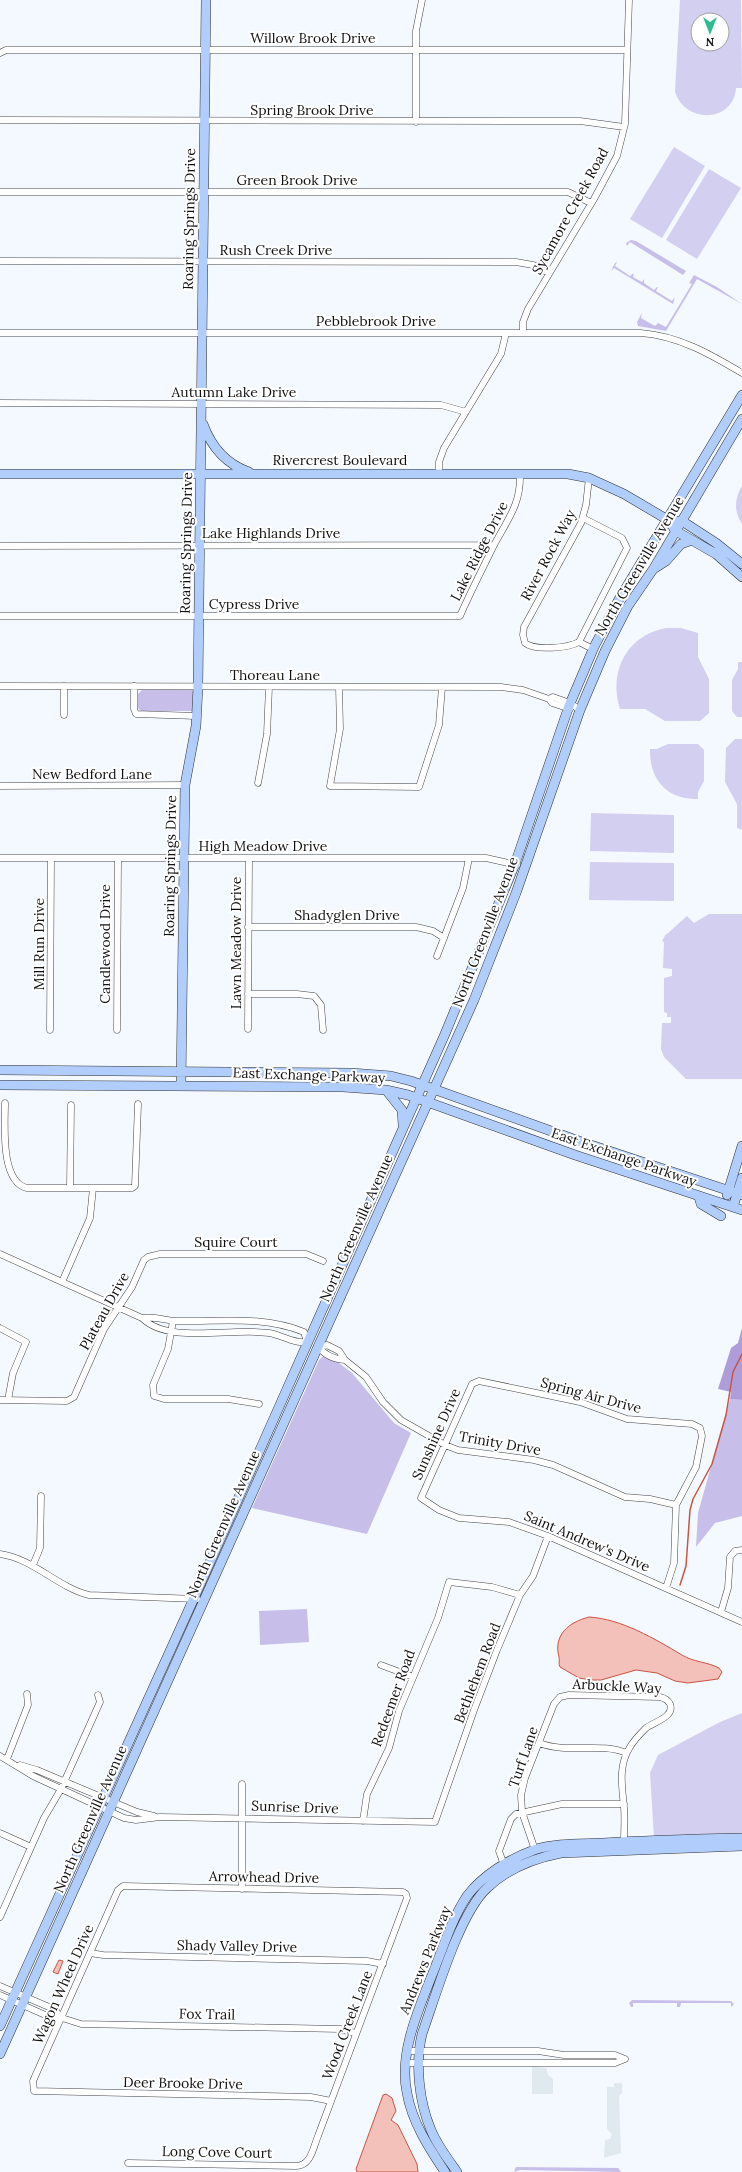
<svg xmlns="http://www.w3.org/2000/svg" width="742" height="2172" font-family="Lora,serif">
<style>
.green{fill:#c7bee9}
.forest{fill:#ae9dd9}
.pitch{fill:#d2cff0;fill-rule:evenodd}
.plaza{fill:#e1e9f0}
.water{fill:#f4c0ba;stroke:#c95543}
.lines{fill:none;stroke-linecap:round;stroke-linejoin:round}
.stream{stroke:#c95543;stroke-width:1.5}
.street-casing{stroke:#434343;stroke-width:7}
.secondary-casing{stroke:#323232;stroke-width:10}
.street{stroke:#fff;stroke-width:6}
.secondary{stroke:#b1cdfc;stroke-width:9}
.labels{text-anchor:middle;dominant-baseline:central;stroke-width:4;stroke-linejoin:round;paint-order:stroke}
.street-label{font-size:14px;fill:#101010;stroke:#fff}
</style>
<rect width="100%" height="100%" fill="#f4f9ff"/>
<path class="green" d="M 631,240 L 636,241 L 686,271 L 683,275 L 630,242 L 627,246 L 626,243 Z
M 617,262 L 615,266 L 630,276 L 634,273 L 633,277 L 642,282 L 644,279 L 644,283 L 654,290 L 657,287 L 658,287 L 656,291 L 672,301 L 675,297 L 673,304 L 614,268 L 611,271 L 615,263 Z
M 694,275 L 717,287 L 742,304 L 697,279 L 666,331 L 638,326 L 637,322 L 642,313 L 641,318 L 655,326 L 658,323 L 666,327 L 692,284 L 689,283 Z
M 142,690 L 191,690 L 194,691 L 193,711 L 141,711 L 138,708 L 138,694 Z
M 323,1356 L 335,1360 L 352,1373 L 394,1423 L 411,1433 L 367,1534 L 252,1508 L 319,1360 Z
M 730,1399 L 742,1400 L 742,1516 L 715,1523 L 696,1547 L 698,1513 Z
M 307,1609 L 309,1642 L 260,1645 L 259,1611 Z
M 632,2000 L 731,2001 L 734,2004 L 731,2007 L 731,2003 L 681,2003 L 680,2007 L 677,2007 L 677,2003 L 633,2003 L 633,2007 L 631,2007 L 629,2003 Z
M 516,2167 L 618,2168 L 621,2172 L 520,2170 L 514,2172 Z"/>
<path class="forest" d="M 742,1328 L 742,1400 L 730,1399 L 731,1392 L 718,1389 L 731,1348 L 738,1343 Z"/>
<path class="pitch" d="M 680,0 L 741,0 L 742,88 L 736,88 C 734,122 686,125 675,92 ZM 698,20 L 722,20 L 722,44 L 698,44 Z
M 674,147 L 705,166 L 662,238 L 630,219 Z
M 709,169 L 741,188 L 697,259 L 666,240 Z
M 742,486 L 742,524 C 734,512 734,499 742,486 Z
M 666,628 L 681,628 L 698,633 L 698,657 L 709,679 L 709,713 L 700,721 L 665,721 L 645,709 L 620,709 C 608,672 627,635 666,628 Z
M 738,662 L 742,662 L 742,717 L 737,717 L 732,711 L 732,680 L 738,669 Z
M 735,739 L 742,739 L 742,830 L 737,828 L 737,804 L 725,782 L 726,748 Z
M 668,744 L 698,744 L 704,750 L 704,781 L 698,792 L 698,799 C 667,800 649,779 650,749 L 657,749 Z
M 591,813 L 674,815 L 674,853 L 590,851 Z
M 590,862 L 674,863 L 674,901 L 589,900 Z
M 709,914 L 742,914 L 742,1079 L 686,1079 L 664,1057 L 661,1049 L 662,1023 L 671,1023 L 671,1017 L 667,1017 L 667,1013 L 664,1012 L 664,978 L 672,976 L 672,969 L 663,968 L 664,942 L 662,941 L 666,934 L 667,934 L 687,916 L 694,923 Z
M 742,1713 L 742,1834 L 654,1838 L 650,1773 L 658,1755 L 718,1723 Z"/>
<path class="plaza" d="M 532,2066 L 546,2068 L 548,2075 L 553,2079 L 553,2094 L 532,2094 Z
M 614,2083 L 622,2083 L 622,2093 L 619,2096 L 621,2153 L 604,2158 L 605,2140 L 610,2139 L 612,2134 L 607,2129 L 607,2087 L 614,2087 Z"/>
<path class="water" d="M 589,1617 C 622,1619 655,1639 682,1655 C 693,1662 708,1662 719,1668 L 722,1672 L 718,1679 L 688,1683 L 675,1681 L 657,1673 L 636,1670 L 601,1680 L 591,1680 L 579,1678 L 560,1667 C 558,1663 560,1661 559,1657 C 553,1635 569,1622 589,1617 Z
M 59,1960 L 63,1961 L 58,1974 L 53,1972 Z
M 386,2094 L 392,2098 L 396,2111 L 391,2120 L 398,2125 L 417,2164 L 418,2172 L 357,2172 L 356,2169 L 383,2095 Z"/>
<g class="lines">
<path class="stream" d="M 680,1585 L 686,1566 L 690,1510 L 693,1499 L 712,1464 L 726,1415 L 733,1372 L 742,1354"/>
<defs>
<path id="street" d="M 0,53 L 6,50 L 627,50
M 0,120 L 580,121 L 624,127
M 416,122 L 416,31 L 422,0
M 0,192 L 568,192 L 591,203
M 0,261 L 516,262 L 533,265 L 549,273
M 0,333 L 641,333 C 679,336 710,354 742,373
M 523,333 L 523,322 L 528,309 L 594,199 L 617,156 L 625,124 L 629,0
M 0,403 L 441,405 L 466,412
M 439,474 L 439,462 L 444,448 L 501,354 L 506,333
M 589,478 L 586,505 L 581,523 L 524,627 L 523,635 L 525,643 C 535,651 568,648 579,642 L 593,649
M 0,546 L 494,545
M 0,616 L 460,616 C 470,593 482,570 493,547 C 507,520 521,505 520,474
M 579,642 L 627,548 L 622,538 L 583,518
M 0,686 L 501,687 L 523,690 L 549,699 L 553,697 L 570,703 L 580,710
M 134,686 L 134,709 L 136,714 L 197,716
M 339,687 L 340,729 L 330,786 L 419,787 L 439,725 L 442,687
M 549,699 L 552,703 L 570,709
M 64,715 L 64,686
M 258,783 L 267,734 L 269,687
M 0,786 L 185,785
M 0,858 L 486,858 L 517,865
M 248,927 L 416,927 L 433,931 L 444,938
M 437,956 L 463,888 L 469,858
M 248,994 L 297,994 L 314,996 L 321,1005 L 323,1030
M 248,1029 L 249,858
M 50,1030 L 51,858
M 117,1030 L 118,858
M 5,1103 C 5,1124 0,1182 27,1188 L 132,1188 L 135,1186 L 138,1104
M 70,1188 L 71,1105
M 0,1254 L 142,1318 C 169,1345 233,1327 269,1333 C 282,1335 294,1344 307,1342 L 304,1332 C 262,1315 219,1322 175,1321 C 164,1320 153,1316 142,1318
M 62,1282 L 90,1218 L 93,1188
M 173,1321 L 168,1349 L 153,1385 L 154,1396 L 164,1399 L 228,1399 L 259,1404
M 0,1328 L 26,1342 L 13,1373 L 8,1400
M 345,1360 C 334,1359 325,1356 319,1347 L 327,1345 L 339,1351 L 345,1360 L 366,1377 L 383,1402 L 401,1420 L 445,1445 L 458,1450 L 534,1460 L 553,1465 L 625,1497 L 650,1499 L 676,1505
M 0,1400 L 67,1401 L 74,1397 L 104,1329 L 132,1287 L 144,1260 L 148,1257 L 160,1254 L 306,1254 L 323,1261
M 0,1554 C 34,1559 57,1587 89,1595 L 197,1599
M 33,1565 L 40,1548 L 41,1496
M 666,1588 L 674,1563 L 676,1505 L 696,1467 L 702,1436 L 700,1428 L 692,1424 L 627,1419 L 580,1402 L 479,1381 L 472,1384 L 421,1498 L 439,1510 L 459,1518 L 509,1522 L 548,1536 L 742,1622
M 721,1612 L 728,1588 L 730,1557 L 735,1551 L 742,1550
M 381,1665 L 413,1677
M 539,1743 C 568,1754 601,1742 626,1753
M 0,1756 L 33,1776 L 124,1818 L 136,1820 L 160,1817 L 435,1822 L 474,1710 L 497,1650 L 520,1595 L 533,1576 L 548,1536
M 7,1759 L 28,1705 L 27,1694
M 20,1765 L 37,1770 L 137,1812 L 154,1816
M 363,1821 L 367,1794 L 389,1748 L 399,1711 L 438,1618 L 449,1582 L 492,1587 L 520,1595
M 0,1833 L 31,1847
M 535,1850 L 522,1812 L 521,1795 L 525,1778 L 554,1704 L 560,1697 L 569,1695 L 660,1697 C 664,1698 668,1700 670,1704 C 675,1717 654,1722 646,1728 C 640,1734 634,1740 630,1747 C 618,1766 622,1786 624,1807 C 625,1819 624,1830 624,1842
M 504,1865 L 499,1851 L 511,1819 L 516,1814 L 562,1804 L 624,1804
M 242,1889 L 242,1784
M 0,1917 L 44,1818 L 61,1789 L 100,1702 L 98,1695
M 90,1953 L 103,1955 L 367,1961 L 383,1964
M 0,1986 L 56,2010 L 59,2017
M 0,1995 L 52,2018 L 59,2017 L 81,2024 L 340,2029 L 355,2033
M 408,2051 L 538,2051 L 564,2055 L 615,2055 L 625,2059
M 407,2063 L 615,2063 L 625,2059
M 128,2163 L 296,2166 C 311,2166 313,2148 318,2136 L 407,1898 L 406,1894 L 403,1892 L 123,1886 L 118,1890 L 33,2081 L 34,2091 L 311,2097 L 331,2101"/>
<path id="secondary" d="M 203,424 C 211,446 226,464 249,472
M 0,474 L 568,474 L 589,478 L 624,494 L 668,520 L 676,531 L 716,554 L 742,577
M 678,521 L 682,521 L 716,543 L 742,564
M 655,568 L 666,561 L 681,544 L 692,540
M 0,1070 L 351,1073 L 391,1076 L 411,1081 L 579,1141 L 742,1195
M 0,1085 L 343,1087 L 386,1090 L 408,1095 L 575,1155 L 742,1210
M 181,1086 L 185,785 L 196,726 L 198,687 L 206,0
M 386,1090 L 402,1110 L 403,1125
M 727,1195 L 742,1146
M 699,1197 L 701,1204 L 721,1216
M 733,1207 L 742,1178
M 0,2026 L 194,1598 L 445,1034 L 515,864 L 569,706 L 594,647 L 618,601 L 742,395
M 0,2054 L 474,1000 L 516,893 L 580,710 L 605,651 L 628,606 L 654,568 L 742,419
M 445,2172 C 429,2148 412,2122 407,2093 C 398,2051 421,2004 436,1965 C 445,1942 453,1917 467,1896 C 483,1875 509,1859 534,1850 C 555,1843 580,1844 603,1843 C 649,1840 696,1839 742,1838
M 457,2172 C 448,2159 437,2145 431,2130 C 419,2102 415,2064 422,2034 C 436,1995 459,1914 487,1888 C 507,1869 535,1858 561,1853 L 742,1846"/>
</defs>
<use href="#street" class="street-casing"/>
<use href="#secondary" class="secondary-casing"/>
<use href="#street" class="street"/>
<use href="#secondary" class="secondary"/>
</g>
<g class="labels">
<g class="street-label">
<text x="313" y="38">Willow Brook Drive</text>
<text x="312" y="110">Spring Brook Drive</text>
<text x="297" y="180">Green Brook Drive</text>
<text transform="translate(570 211) rotate(-61)">Sycamore Creek Road</text>
<text transform="translate(189 219) rotate(-89)">Roaring Springs Drive</text>
<text x="276" y="250">Rush Creek Drive</text>
<text x="376" y="321">Pebblebrook Drive</text>
<text x="234" y="392">Autumn Lake Drive</text>
<text x="340" y="460">Rivercrest Boulevard</text>
<text x="271" y="533">Lake Highlands Drive</text>
<text transform="translate(186 543) rotate(-89)">Roaring Springs Drive</text>
<text transform="translate(479 551) rotate(-63)">Lake Ridge Drive</text>
<text transform="translate(548 555) rotate(-62)">River Rock Way</text>
<text transform="translate(639 566) rotate(-59)">North Greenville Avenue</text>
<text x="254" y="604">Cypress Drive</text>
<text x="275" y="675">Thoreau Lane</text>
<text x="92" y="774">New Bedford Lane</text>
<text x="263" y="846">High Meadow Drive</text>
<text transform="translate(170 866) rotate(-89)">Roaring Springs Drive</text>
<text x="347" y="915">Shadyglen Drive</text>
<text transform="translate(485 932) rotate(-69)">North Greenville Avenue</text>
<text transform="translate(236 943) rotate(-90)">Lawn Meadow Drive</text>
<text transform="translate(39 944) rotate(-90)">Mill Run Drive</text>
<text transform="translate(105 944) rotate(-90)">Candlewood Drive</text>
<text transform="translate(309 1075) rotate(2)">East Exchange Parkway</text>
<text transform="translate(624 1157) rotate(19)">East Exchange Parkway</text>
<text transform="translate(356 1228) rotate(-66)">North Greenville Avenue</text>
<text x="236" y="1242">Squire Court</text>
<text transform="translate(104 1311) rotate(-61)">Plateau Drive</text>
<text transform="translate(591 1395) rotate(15)">Spring Air Drive</text>
<text transform="translate(436 1434) rotate(-66)">Sunshine Drive</text>
<text transform="translate(500 1443) rotate(10)">Trinity Drive</text>
<text transform="translate(223 1524) rotate(-66)">North Greenville Avenue</text>
<text transform="translate(587 1541) rotate(23)">Saint Andrew's Drive</text>
<text transform="translate(477 1673) rotate(-69)">Bethlehem Road</text>
<text transform="translate(617 1686) rotate(3)">Arbuckle Way</text>
<text transform="translate(393 1698) rotate(-70)">Redeemer Road</text>
<text transform="translate(523 1757) rotate(-71)">Turf Lane</text>
<text transform="translate(295 1807) rotate(2)">Sunrise Drive</text>
<text transform="translate(90 1819) rotate(-66)">North Greenville Avenue</text>
<text transform="translate(264 1877) rotate(1)">Arrowhead Drive</text>
<text transform="translate(237 1946) rotate(1)">Shady Valley Drive</text>
<text transform="translate(425 1960) rotate(-68)">Andrews Parkway</text>
<text transform="translate(63 1984) rotate(-66)">Wagon Wheel Drive</text>
<text transform="translate(207 2014) rotate(1)">Fox Trail</text>
<text transform="translate(347 2025) rotate(-69)">Wood Creek Lane</text>
<text transform="translate(183 2083) rotate(1)">Deer Brooke Drive</text>
<text transform="translate(217 2152) rotate(1)">Long Cove Court</text>
</g>
</g>
<g transform="translate(710 32) rotate(180)"><circle r="19" fill="#ffffff" stroke="#9f9f9f"/>
<path d="M0-3L7 15L0 10L-7 15Z" fill="#2cbc8f"/>
<text y="-6" font-size="11" font-weight="bold" text-anchor="middle" fill="#101010">N</text>
</g>
</svg>
